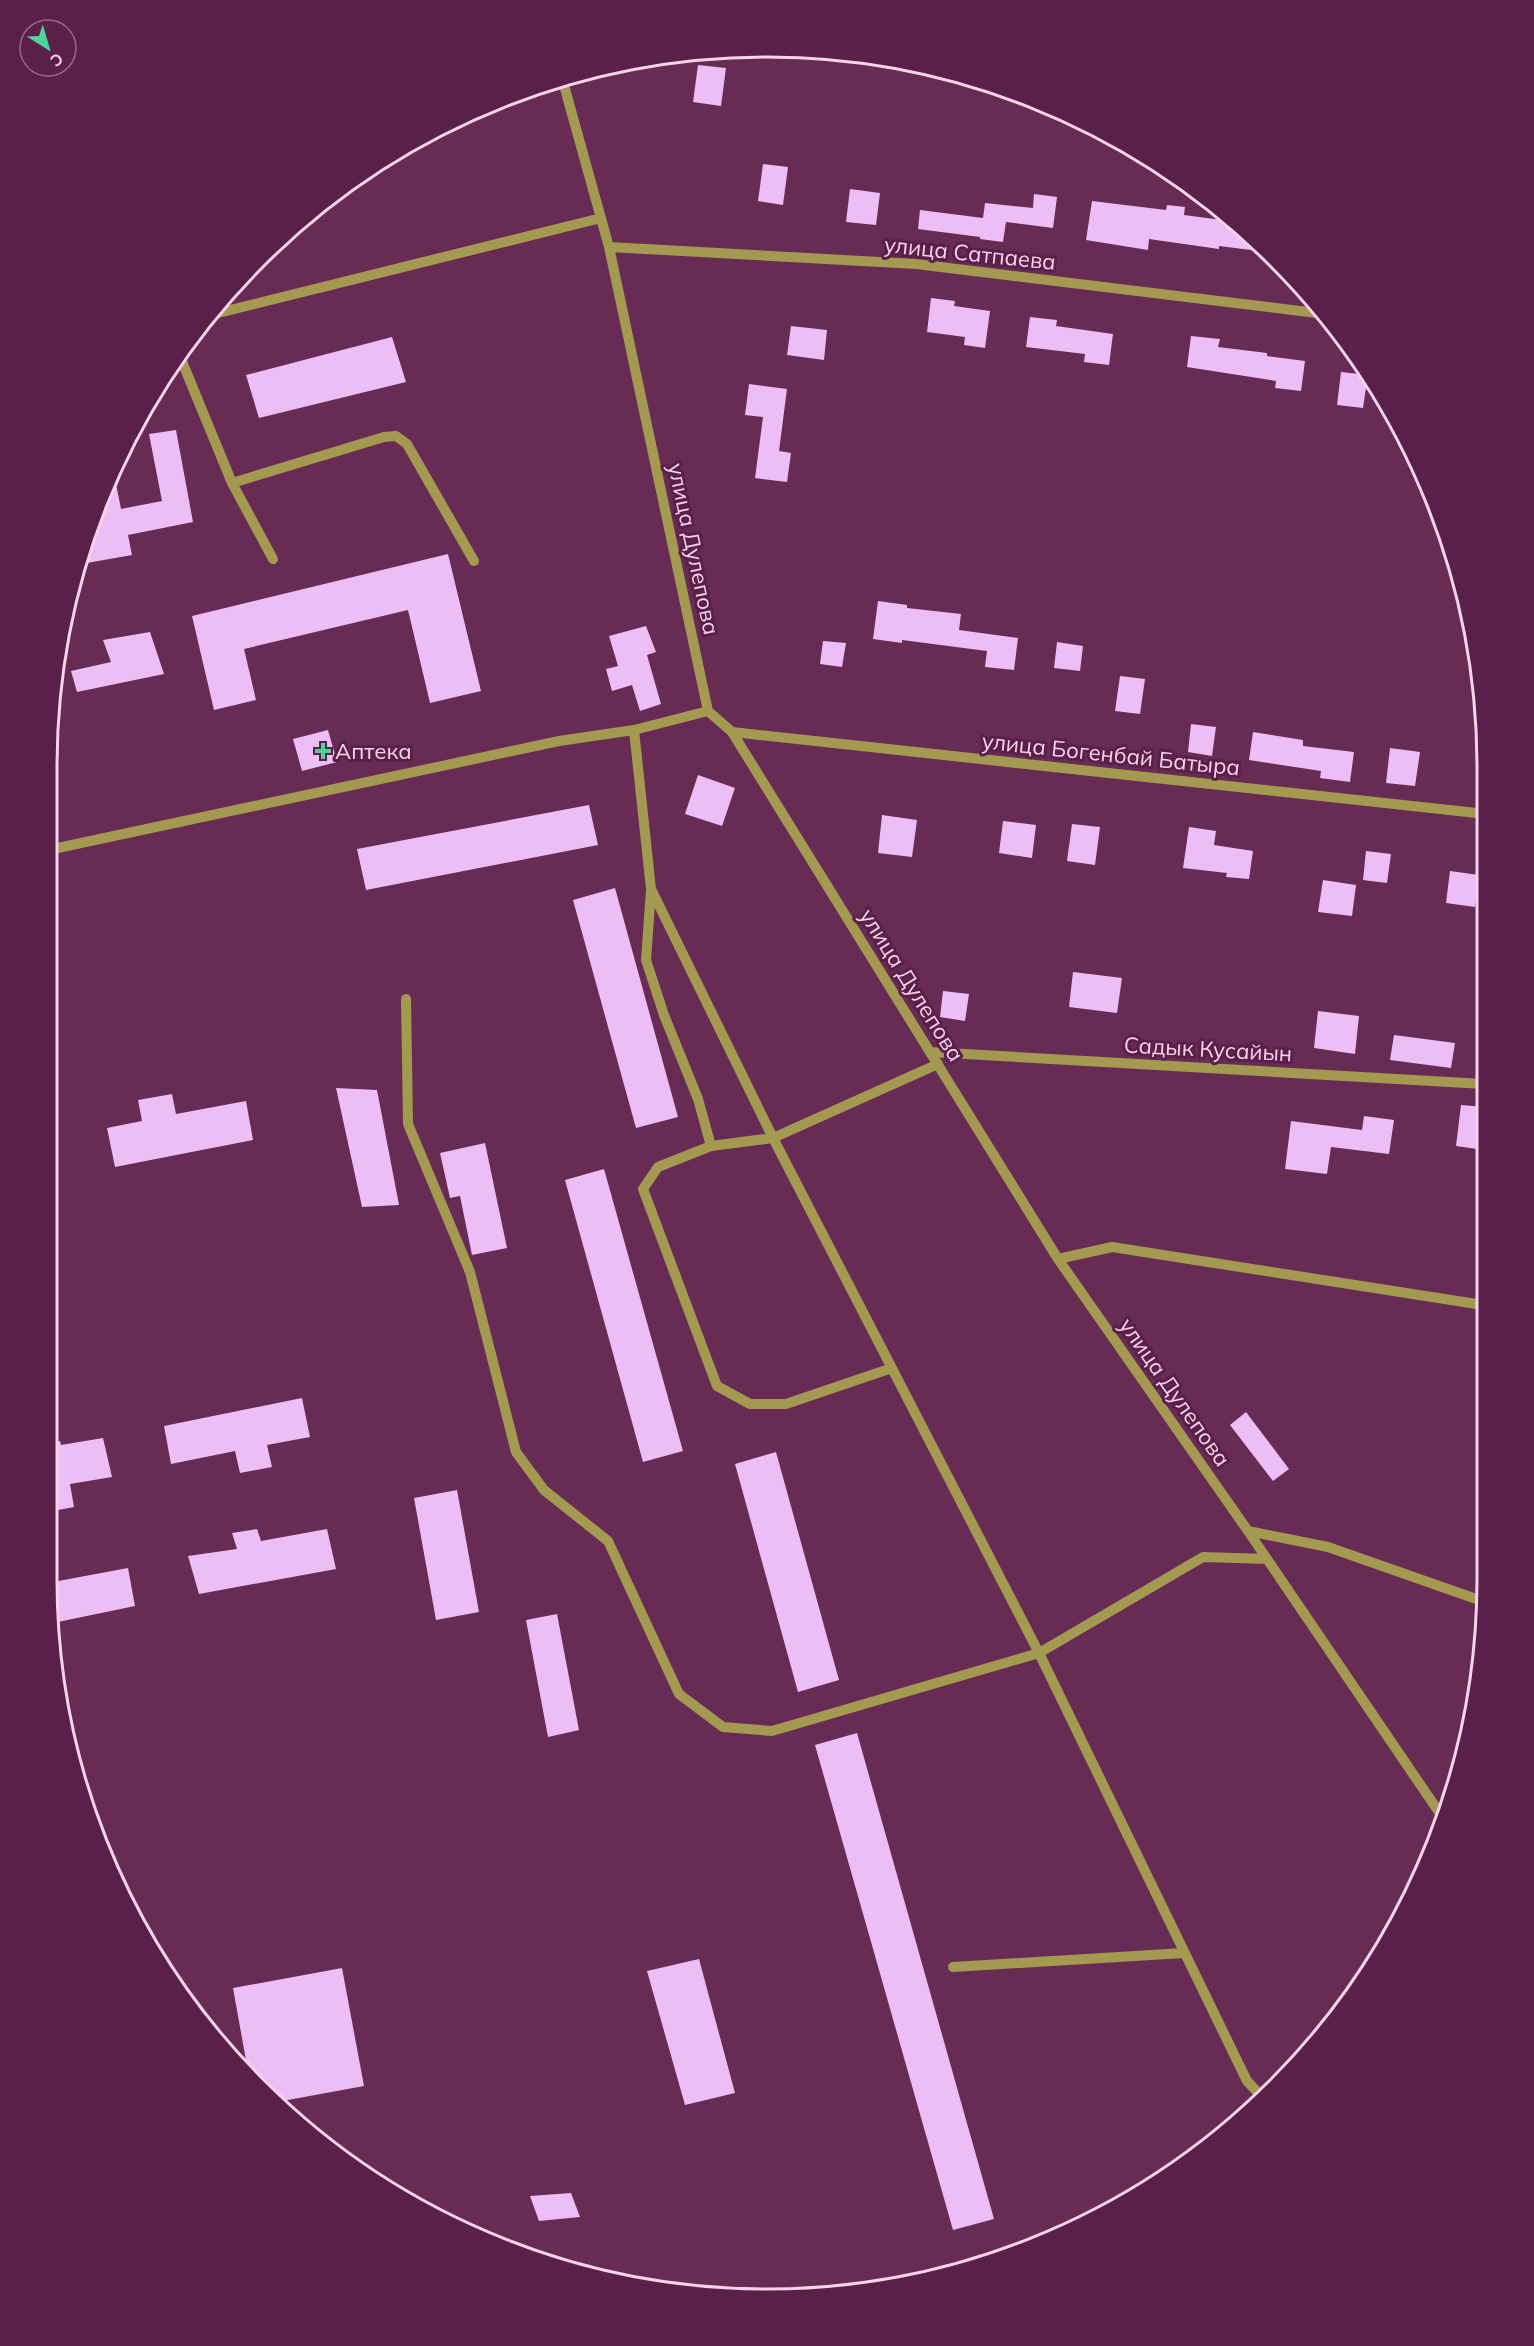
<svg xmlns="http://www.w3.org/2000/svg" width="1534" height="2346" font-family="Mulish,sans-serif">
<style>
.building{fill:#edbef6}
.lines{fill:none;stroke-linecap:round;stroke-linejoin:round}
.minor{stroke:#a39950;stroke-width:10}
.poi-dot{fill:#4ed39a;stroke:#5b2049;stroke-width:2}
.labels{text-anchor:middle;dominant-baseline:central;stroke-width:6;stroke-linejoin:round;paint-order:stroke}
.street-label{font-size:22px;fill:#f9d3ea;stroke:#5b2049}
.poi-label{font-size:22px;fill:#f9d3ea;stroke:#5b2049;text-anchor:start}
.rim{fill:none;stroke:#f9d3ea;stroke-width:3}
</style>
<rect width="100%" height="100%" fill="#672b54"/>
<path class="building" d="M 698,65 L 726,68 L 721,106 L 693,102 Z
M 763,164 L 788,167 L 783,205 L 758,201 Z
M 850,189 L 880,193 L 876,225 L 846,222 Z
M 1034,194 L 1057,197 L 1053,228 L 1006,222 L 1003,242 L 980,239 L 980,237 L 918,229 L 920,210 L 983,218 L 985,203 L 1033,208 Z
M 1092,201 L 1166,210 L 1167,205 L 1185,207 L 1184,215 L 1237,222 L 1267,252 L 1219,246 L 1219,249 L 1149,239 L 1148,250 L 1086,240 Z
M 931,298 L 955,301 L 954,306 L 990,311 L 985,348 L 964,345 L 965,337 L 927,332 Z
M 1030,317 L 1057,320 L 1056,326 L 1113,334 L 1109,365 L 1084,362 L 1085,354 L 1026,347 Z
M 791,326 L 827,330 L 824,360 L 787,355 Z
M 1191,336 L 1220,339 L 1218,347 L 1267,353 L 1267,356 L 1305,361 L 1301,391 L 1275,388 L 1276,381 L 1187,367 Z
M 392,337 L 406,382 L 259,418 L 246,375 Z
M 1341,372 L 1368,375 L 1363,408 L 1337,405 Z
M 749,384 L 787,389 L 779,451 L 791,453 L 787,482 L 755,478 L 763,417 L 745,415 Z
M 176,430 L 193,522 L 128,535 L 132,555 L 87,563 L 84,547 L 113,468 L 121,509 L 162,501 L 149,434 Z
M 448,554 L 481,691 L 430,703 L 408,610 L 244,649 L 256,700 L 214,710 L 192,616 Z
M 878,601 L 907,605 L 907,608 L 961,614 L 959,630 L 1018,638 L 1014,670 L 985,667 L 987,651 L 902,640 L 902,643 L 873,639 Z
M 646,626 L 656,652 L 647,655 L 661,704 L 640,711 L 632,685 L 612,691 L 606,669 L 618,666 L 609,636 Z
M 150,632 L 164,674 L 77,692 L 71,671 L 111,662 L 103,640 Z
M 823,641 L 846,643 L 842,667 L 820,664 Z
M 1057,642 L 1083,646 L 1080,671 L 1054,668 Z
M 1120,676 L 1145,679 L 1140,714 L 1115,711 Z
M 1191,724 L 1216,727 L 1212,756 L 1188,752 Z
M 328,730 L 337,762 L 302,771 L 293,739 Z
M 1253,732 L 1303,740 L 1303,746 L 1354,752 L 1350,782 L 1320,778 L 1321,771 L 1249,760 Z
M 1390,748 L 1420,752 L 1415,786 L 1386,783 Z
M 698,775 L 735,788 L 722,826 L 685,814 Z
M 589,805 L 598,845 L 366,890 L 357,849 Z
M 882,815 L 917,820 L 912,857 L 878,853 Z
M 1003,821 L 1036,825 L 1032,858 L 999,853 Z
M 1072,824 L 1100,827 L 1095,865 L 1067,861 Z
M 1189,827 L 1216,831 L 1214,845 L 1253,851 L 1249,879 L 1226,877 L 1227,873 L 1183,868 Z
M 1366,851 L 1391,854 L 1387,883 L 1363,880 Z
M 1450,871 L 1479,875 L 1475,907 L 1446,903 Z
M 1323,880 L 1356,885 L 1352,916 L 1318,912 Z
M 615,888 L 678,1117 L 636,1128 L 573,900 Z
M 1073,972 L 1122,978 L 1117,1013 L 1069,1007 Z
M 943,991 L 969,994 L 965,1021 L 940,1017 Z
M 1318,1011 L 1359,1016 L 1355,1054 L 1314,1048 Z
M 1394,1035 L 1455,1043 L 1451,1068 L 1390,1060 Z
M 336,1088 L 377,1090 L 399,1205 L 362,1207 Z
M 172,1094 L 176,1114 L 246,1101 L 253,1140 L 115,1167 L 107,1128 L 142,1121 L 138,1100 Z
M 1461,1105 L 1484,1107 L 1484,1150 L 1456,1146 Z
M 1364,1116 L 1394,1120 L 1389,1154 L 1331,1147 L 1327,1174 L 1285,1169 L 1291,1121 L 1362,1130 Z
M 485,1143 L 507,1248 L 472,1255 L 460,1196 L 450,1198 L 440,1153 Z
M 604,1169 L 683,1451 L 643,1462 L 565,1180 Z
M 302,1398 L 310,1437 L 267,1445 L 272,1467 L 240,1473 L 235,1451 L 171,1464 L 164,1426 Z
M 1246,1412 L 1289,1469 L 1273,1481 L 1230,1425 Z
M 103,1438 L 112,1477 L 70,1484 L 74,1507 L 53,1511 L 53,1442 L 60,1441 L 61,1445 Z
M 776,1452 L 839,1680 L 798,1692 L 735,1464 Z
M 457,1490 L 479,1612 L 436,1620 L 414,1498 Z
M 257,1529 L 261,1541 L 327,1529 L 336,1569 L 199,1594 L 188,1556 L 237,1549 L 232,1533 Z
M 128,1568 L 135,1606 L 53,1623 L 53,1582 Z
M 557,1614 L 579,1730 L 548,1737 L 526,1620 Z
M 857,1733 L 994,2219 L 953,2230 L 815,1745 Z
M 699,1959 L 735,2093 L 685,2105 L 647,1971 Z
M 342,1968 L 364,2086 L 277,2102 L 249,2077 L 233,1988 Z
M 571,2193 L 580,2217 L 539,2221 L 530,2196 Z"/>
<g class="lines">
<path class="minor" d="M 562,78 L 609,247 L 708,711 L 732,732 L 1058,1259 L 1248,1531 L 1445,1821
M 609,247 L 916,264 L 1325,314
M 210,315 L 601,218
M 181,359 L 232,483 L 273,559
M 232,483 L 384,437 L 396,436 L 407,444 L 474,561
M 634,730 L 651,889 L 773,1138 L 1039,1653 L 1247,2081 L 1264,2099
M 732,732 L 1486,814
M 53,849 L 559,741 L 634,730 L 708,711
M 651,890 L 646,960 L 664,1015 L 698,1099 L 711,1146
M 406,999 L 408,1124 L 470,1272 L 516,1452 L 544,1490 L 608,1541 L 679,1694 L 723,1727 L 772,1731 L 1039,1653 L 1203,1557 L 1267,1559
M 930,1052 L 1484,1084
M 1058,1259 L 1112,1247 L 1483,1305
M 892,1368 L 786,1404 L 750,1404 L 717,1386 L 643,1189 L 658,1167 L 711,1146 L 773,1138 L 938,1064
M 1248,1531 L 1328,1547 L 1482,1601
M 953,1967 L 1184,1953"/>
</g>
<path class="poi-dot" d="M320 742h6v6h6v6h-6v6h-6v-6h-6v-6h6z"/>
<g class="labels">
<g class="street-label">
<text transform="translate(970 253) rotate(6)">улица Сатпаева</text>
<text transform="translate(694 549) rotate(78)">улица Дулепова</text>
<text transform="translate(1111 754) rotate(6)">улица Богенбай Батыра</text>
<text transform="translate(912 985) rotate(58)">улица Дулепова</text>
<text transform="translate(1208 1049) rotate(3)">Садык Кусайын</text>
<text transform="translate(1175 1392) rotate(55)">улица Дулепова</text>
</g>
<g class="poi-label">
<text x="335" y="751">Аптека</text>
</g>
</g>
<path d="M0 0H1534V2346H0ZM767 57H767A710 710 0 0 1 1477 767V1579A710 710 0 0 1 767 2289H767A710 710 0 0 1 57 1579V767A710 710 0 0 1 767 57Z" fill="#5b2049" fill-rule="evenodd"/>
<path class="rim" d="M767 57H767A710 710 0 0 1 1477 767V1579A710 710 0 0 1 767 2289H767A710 710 0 0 1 57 1579V767A710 710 0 0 1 767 57Z"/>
<g transform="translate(48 48) rotate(143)"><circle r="28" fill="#5b2049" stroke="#9a6889" stroke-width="1.5"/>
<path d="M0-4.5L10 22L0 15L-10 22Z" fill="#4ed39a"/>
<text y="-9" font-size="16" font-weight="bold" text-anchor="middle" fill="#f9d3ea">С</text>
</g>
</svg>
